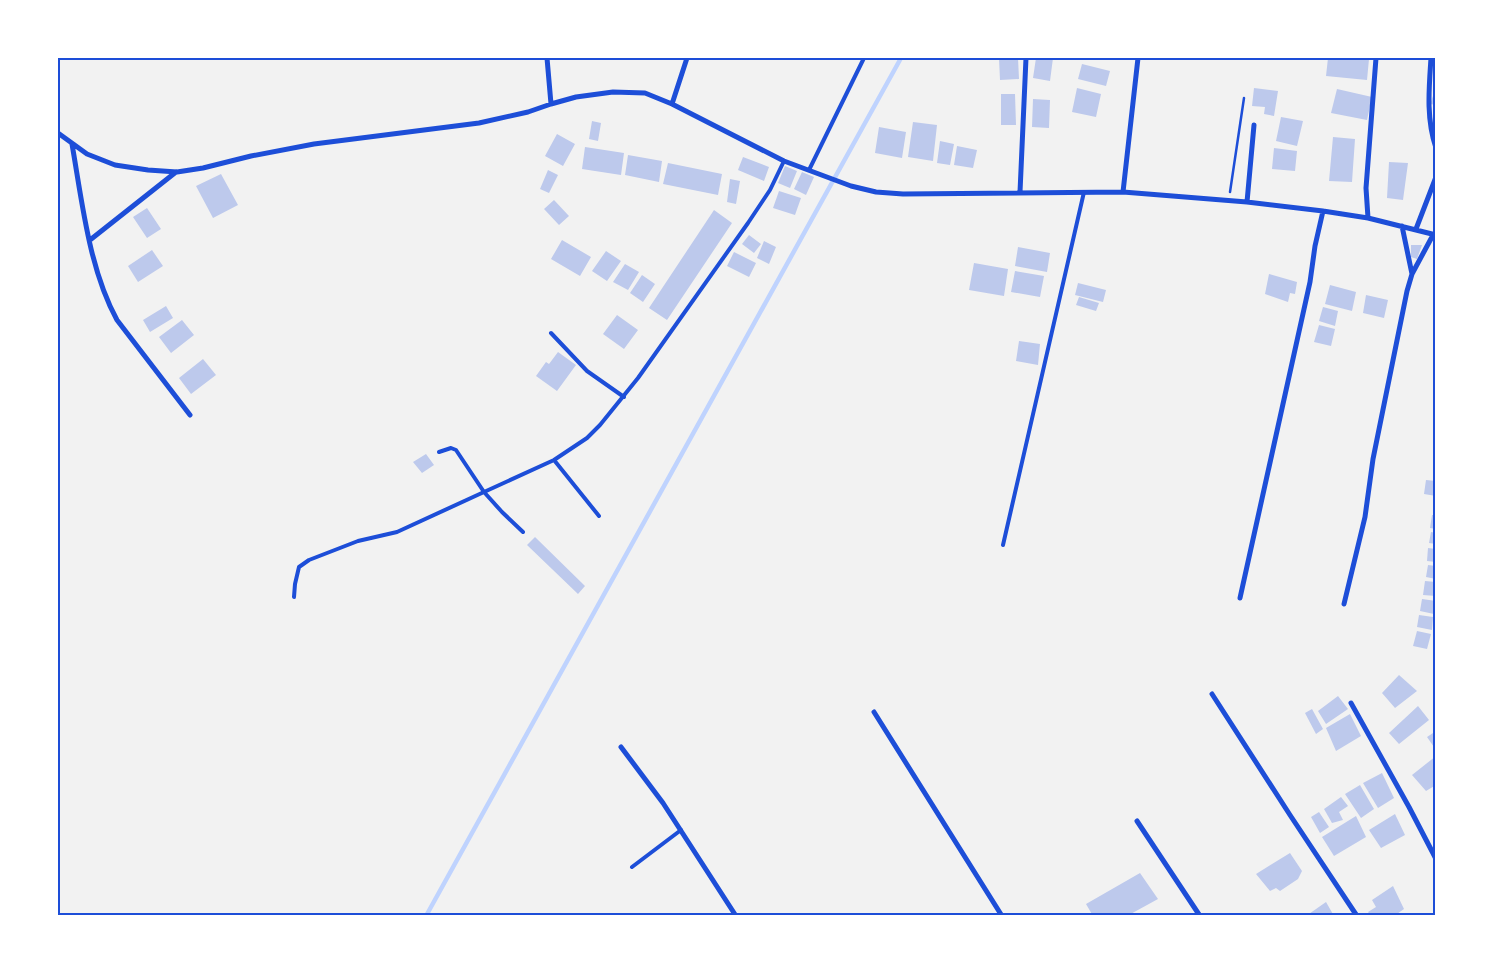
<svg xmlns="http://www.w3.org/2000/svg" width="1493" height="973" font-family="Lato,sans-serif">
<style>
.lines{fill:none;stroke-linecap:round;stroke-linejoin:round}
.stream{stroke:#bfd3fe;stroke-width:4.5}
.building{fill:#bdc9ec}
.path{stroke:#1d4ed8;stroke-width:2.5}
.service{stroke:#1d4ed8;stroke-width:4}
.minor{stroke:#1d4ed8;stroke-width:5}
.neatline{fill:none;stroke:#1d4ed8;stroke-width:2}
</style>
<rect width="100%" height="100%" fill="#f2f2f2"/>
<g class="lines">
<path class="stream" d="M 426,916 L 901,58"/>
</g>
<path class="building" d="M 999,58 L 1018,58 L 1019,79 L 1000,80 Z
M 1036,58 L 1053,58 L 1050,81 L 1033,78 Z
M 1328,58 L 1369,59 L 1367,80 L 1326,76 Z
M 1082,64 L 1110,71 L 1106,86 L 1078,79 Z
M 1077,88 L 1101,94 L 1096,117 L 1072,112 Z
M 1254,88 L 1278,91 L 1274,116 L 1264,114 L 1265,107 L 1252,106 Z
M 1436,88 L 1436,105 L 1430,104 Z
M 1337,89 L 1372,97 L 1367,120 L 1331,113 Z
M 1001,94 L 1015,94 L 1016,125 L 1001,125 Z
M 1033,99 L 1050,100 L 1049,128 L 1032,127 Z
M 1281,117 L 1303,121 L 1297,146 L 1276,141 Z
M 592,121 L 601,123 L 598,141 L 589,139 Z
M 913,122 L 937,125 L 933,161 L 908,157 Z
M 879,127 L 906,132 L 902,158 L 875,153 Z
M 557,134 L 575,144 L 563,166 L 545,156 Z
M 1333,137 L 1355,139 L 1352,182 L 1329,181 Z
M 940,141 L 954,144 L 950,165 L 937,163 Z
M 957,146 L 977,150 L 973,168 L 954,165 Z
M 585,147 L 624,153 L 621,175 L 582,169 Z
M 1274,148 L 1297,151 L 1295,171 L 1272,169 Z
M 628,155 L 662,161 L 659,182 L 625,175 Z
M 743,157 L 769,167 L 764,181 L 738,170 Z
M 1389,162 L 1408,163 L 1403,200 L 1387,198 Z
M 668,163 L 722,174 L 718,195 L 663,184 Z
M 785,166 L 797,171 L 790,188 L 778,183 Z
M 548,170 L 558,175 L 549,193 L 540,189 Z
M 802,172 L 814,177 L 806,195 L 794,189 Z
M 221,174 L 238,205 L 213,218 L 196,186 Z
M 730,179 L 740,181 L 736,204 L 727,202 Z
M 779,191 L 801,198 L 795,215 L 773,208 Z
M 554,200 L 569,216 L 559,225 L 544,209 Z
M 147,208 L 161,229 L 147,238 L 133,217 Z
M 714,210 L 732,223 L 667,320 L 649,308 Z
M 749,235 L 761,244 L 754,253 L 742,244 Z
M 562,240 L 591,257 L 580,276 L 551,259 Z
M 764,241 L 776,247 L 769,264 L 757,258 Z
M 1411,245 L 1422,245 L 1417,259 L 1411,257 Z
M 1018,247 L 1050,253 L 1047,272 L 1015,266 Z
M 152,250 L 163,266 L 138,282 L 128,266 Z
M 606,251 L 621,261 L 607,281 L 592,271 Z
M 734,252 L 756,263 L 749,277 L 727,266 Z
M 974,263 L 1008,269 L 1004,296 L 969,290 Z
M 625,264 L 639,272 L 628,290 L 613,282 Z
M 1015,271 L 1044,276 L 1040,297 L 1011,292 Z
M 1269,274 L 1297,282 L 1295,294 L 1290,293 L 1288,302 L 1265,294 Z
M 642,275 L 655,284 L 643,302 L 630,293 Z
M 1078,283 L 1106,290 L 1103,302 L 1075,295 Z
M 1330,285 L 1356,292 L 1352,311 L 1325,304 Z
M 1366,295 L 1388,300 L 1384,318 L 1363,313 Z
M 1079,297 L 1099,303 L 1096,311 L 1076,305 Z
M 166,306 L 173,318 L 150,332 L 143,320 Z
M 1323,307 L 1338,311 L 1335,326 L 1319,321 Z
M 617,315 L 638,330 L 624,349 L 603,334 Z
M 182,320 L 194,335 L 171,353 L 159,337 Z
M 1319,325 L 1335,329 L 1331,346 L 1314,342 Z
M 1019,341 L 1040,344 L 1038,365 L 1016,361 Z
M 558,352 L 576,365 L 557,391 L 536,376 L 546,362 L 549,364 Z
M 203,359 L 216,375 L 191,394 L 179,378 Z
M 426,454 L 434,465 L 422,473 L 413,462 Z
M 1426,480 L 1436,481 L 1436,496 L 1424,494 Z
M 1432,515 L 1436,515 L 1436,529 L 1430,528 Z
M 1431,532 L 1436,533 L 1436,544 L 1429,543 Z
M 535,537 L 585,586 L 578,594 L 527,545 Z
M 1428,548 L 1436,549 L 1436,562 L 1427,561 Z
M 1428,565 L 1436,566 L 1436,579 L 1426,577 Z
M 1425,581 L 1436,582 L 1436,596 L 1423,595 Z
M 1422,599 L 1436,601 L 1434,614 L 1420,611 Z
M 1419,615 L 1433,617 L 1432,630 L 1417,627 Z
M 1417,631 L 1431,634 L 1427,649 L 1413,646 Z
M 1399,675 L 1417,691 L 1395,708 L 1382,693 Z
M 1338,696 L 1348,709 L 1326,724 L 1318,711 Z
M 1418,706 L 1429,720 L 1399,744 L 1389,733 Z
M 1312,709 L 1323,729 L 1316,734 L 1305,713 Z
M 1350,714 L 1361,736 L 1336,751 L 1326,728 Z
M 1436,731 L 1436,750 L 1427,737 Z
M 1436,756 L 1436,785 L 1426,791 L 1412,775 Z
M 1382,773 L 1394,798 L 1378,808 L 1363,783 Z
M 1360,785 L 1374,809 L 1361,818 L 1345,794 Z
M 1341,797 L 1348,806 L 1339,812 L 1343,820 L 1332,823 L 1324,809 Z
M 1319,812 L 1329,827 L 1320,833 L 1311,817 Z
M 1395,814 L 1405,835 L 1381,848 L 1369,830 Z
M 1356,816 L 1366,837 L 1334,856 L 1322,837 Z
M 1290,853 L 1302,871 L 1298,879 L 1280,891 L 1276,888 L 1270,891 L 1256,874 Z
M 1140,873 L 1158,899 L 1127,916 L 1093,916 L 1086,904 Z
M 1393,886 L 1404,909 L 1394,916 L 1371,916 L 1368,912 L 1376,907 L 1372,900 Z
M 1326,902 L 1334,916 L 1306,916 Z"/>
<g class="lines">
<path class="path" d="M 1230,192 L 1244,98"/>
<path class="service" d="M 809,170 L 864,58
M 551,333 L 587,371 L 624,397
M 554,460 L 599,516
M 523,532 L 502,512 L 484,492 L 554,460 L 587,438 L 600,425 L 638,378 L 748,223 L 770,190 L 784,161
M 1003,545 L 1084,192
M 294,597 L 295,584 L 299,567 L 309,560 L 358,541 L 397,532 L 484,492 L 456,450 L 451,448 L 439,452
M 632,867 L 681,830"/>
<path class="minor" d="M 547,58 L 551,104
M 1431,58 C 1429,88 1426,119 1436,148
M 672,104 L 687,58
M 58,133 L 87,154 L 115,165 L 148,170 L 177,172 L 203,168 L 251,156 L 314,144 L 479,123 L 528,112 L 551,104 L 576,97 L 613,92 L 645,93 L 672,104 L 784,161 L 851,186 L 876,192 L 903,194 L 1123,192 L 1247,202 L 1323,211 L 1368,218 L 1436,235
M 72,144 C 82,201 89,269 117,320 L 190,415
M 1020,192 L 1026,58
M 1123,192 L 1138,58
M 1247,202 L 1254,125
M 1368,218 L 1366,188 L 1376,58
M 1402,226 L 1412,274
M 1416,229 L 1436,177
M 90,240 L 176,172
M 1240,598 L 1310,282 L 1315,246 L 1323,211
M 1344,604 L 1365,517 L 1373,459 L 1407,291 L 1412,274 L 1433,235
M 1212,694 L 1290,815 L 1357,916
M 1351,703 L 1409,807 L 1436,859
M 874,712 L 1002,916
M 621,747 L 663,803 L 736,916
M 1137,821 L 1200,916"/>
</g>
<rect width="1493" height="973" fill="none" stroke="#ffffff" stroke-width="118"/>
<rect x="59" y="59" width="1375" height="855" class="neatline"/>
</svg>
